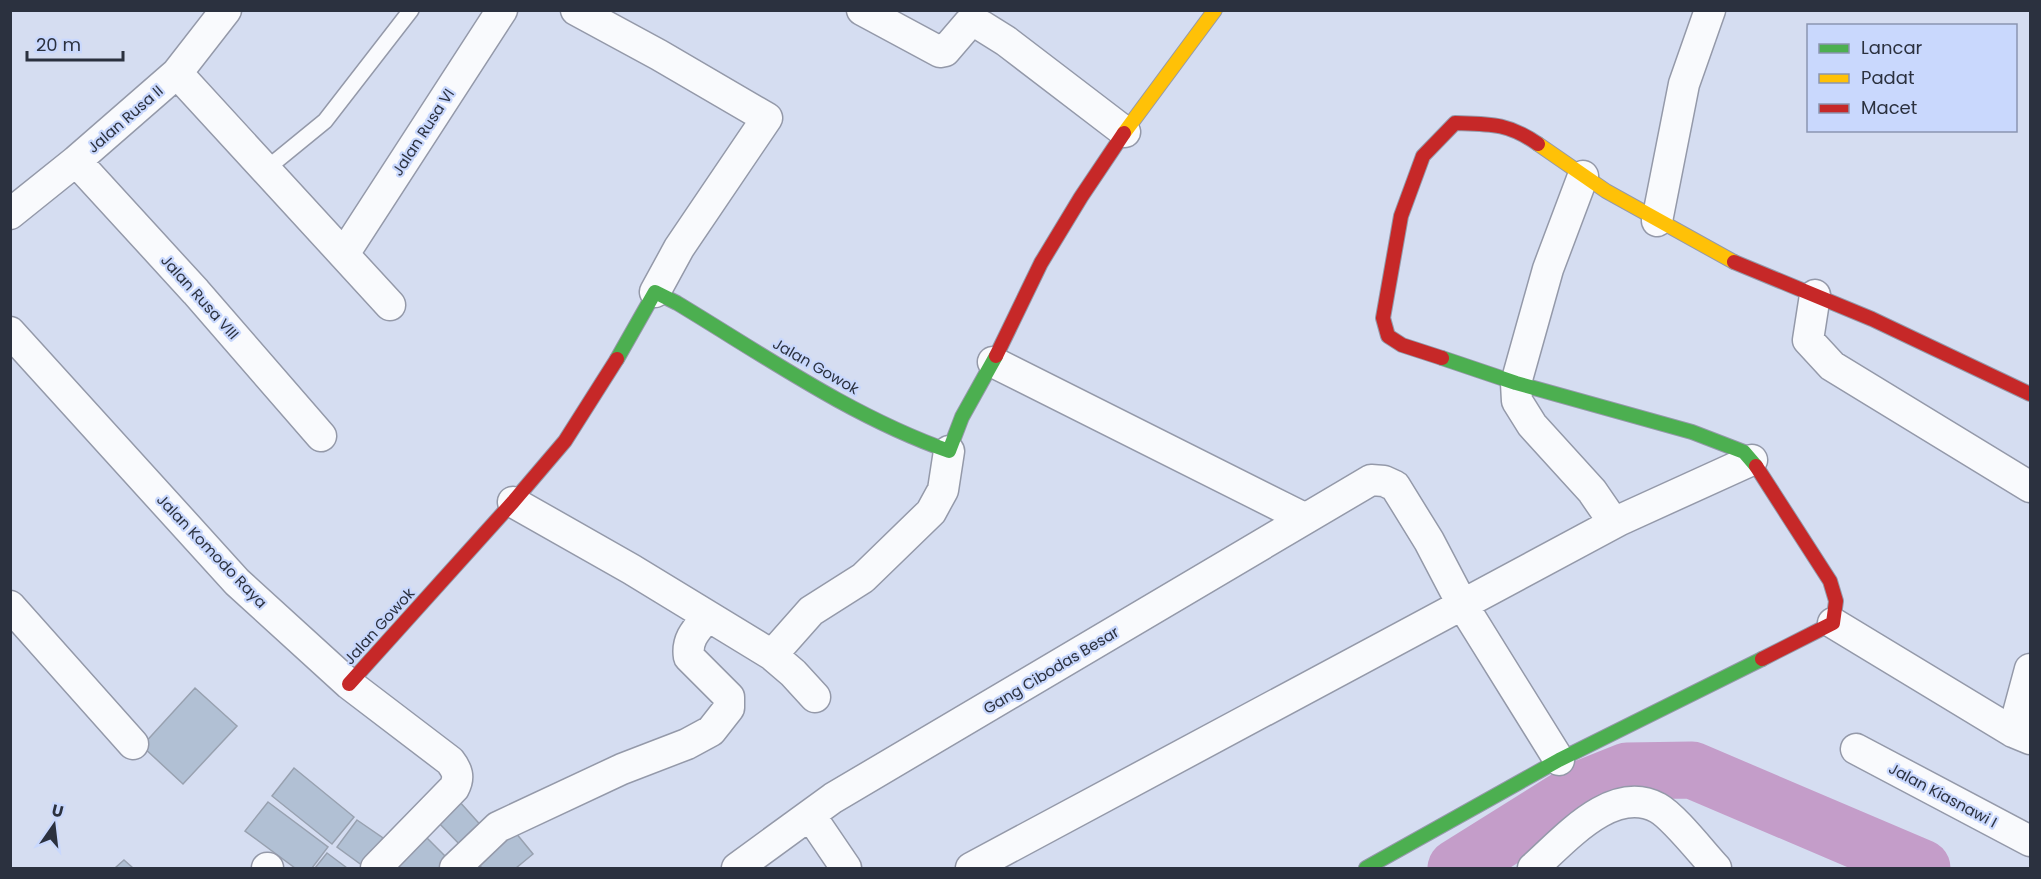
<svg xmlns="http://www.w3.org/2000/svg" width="2041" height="879" font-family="Poppins,sans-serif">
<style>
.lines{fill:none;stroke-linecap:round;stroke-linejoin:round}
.river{stroke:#c49dc9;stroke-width:57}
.building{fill:#b1c0d4;stroke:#98a1b0;stroke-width:1.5}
.lane-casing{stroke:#9499a9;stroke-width:18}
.street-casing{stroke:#9499a9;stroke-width:33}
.fast-casing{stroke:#9499a9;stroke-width:16}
.slow-casing{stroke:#9499a9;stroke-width:16}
.jam-casing{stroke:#9499a9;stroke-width:16}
.lane{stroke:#f9fafd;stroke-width:15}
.street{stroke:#f9fafd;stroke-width:30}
.fast{stroke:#4caf50;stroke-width:14}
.slow{stroke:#ffc107;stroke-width:14}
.jam{stroke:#c62828;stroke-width:14}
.labels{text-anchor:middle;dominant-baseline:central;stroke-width:4.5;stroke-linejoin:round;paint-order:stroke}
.street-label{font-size:15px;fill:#2b313f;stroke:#c9d8fd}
</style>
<rect width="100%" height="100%" fill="#d5ddf1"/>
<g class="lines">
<path class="river" d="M 1456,868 L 1582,789 L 1627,771 L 1692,770 L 1922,868"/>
</g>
<path class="building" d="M 195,688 L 237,726 L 183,784 L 142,746 Z
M 294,768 L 354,817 L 332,844 L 272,796 Z
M 458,800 L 485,830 L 464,849 L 436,820 Z
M 268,802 L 328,847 L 312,868 L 295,868 L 245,831 Z
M 357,820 L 383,838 L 363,866 L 337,847 Z
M 511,827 L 533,854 L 516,868 L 482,868 L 474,860 Z
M 426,837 L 451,862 L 445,868 L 395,868 Z
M 327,853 L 347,868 L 315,868 Z
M 124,860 L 133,868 L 115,868 Z"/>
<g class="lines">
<defs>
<path id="lane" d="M 265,170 L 325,121 L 411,10"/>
<path id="street" d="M 576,10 L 659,55 L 767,118 L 679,248 L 655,292
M 862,10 L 940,52 L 945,51 L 969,23 L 975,23 L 982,26 L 1006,41 L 1125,132
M 177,73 L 390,305
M 76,161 L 196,292 L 321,436
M 1583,176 L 1548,269 L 1516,383 L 1517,401 L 1532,425 L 1592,491 L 1614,523
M 10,214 L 76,161 L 177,73 L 226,10
M 1657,221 L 1684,84 L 1710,10
M 344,254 L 502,10
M 1815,295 L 1808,340 L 1832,366 L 2030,487
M 10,332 L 237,582 L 349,684 L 450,761 C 457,770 460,777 454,788 L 376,868
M 993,362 L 1304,518
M 513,502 L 631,569 L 772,655 L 793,673 L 815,697
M 10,606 L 133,744
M 1833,623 L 2013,732 L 2030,739
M 772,655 L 811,611 L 863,578 L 931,512 L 943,490 L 949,451
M 2013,732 L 2030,669
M 1856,749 L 2030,841
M 810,815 L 846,868
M 267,868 L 268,868
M 455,868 L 498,827 L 622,769 L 687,744 L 711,731 L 729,708 L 729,697 L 689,657 C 686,639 697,629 708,616
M 737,868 L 833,798 L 1371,480 L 1384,481 L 1395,486 L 1429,541 L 1462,604 L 1559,760
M 971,868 L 1620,520 L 1752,460
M 1533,868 C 1564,841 1612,783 1658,808 C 1674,817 1702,853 1716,868"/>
<path id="fast" d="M 1442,358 L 1516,383 L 1692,432 L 1744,452 L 1756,466
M 617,359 L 655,292 L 677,303 C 765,356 852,417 949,451 L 962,417 L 996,356
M 1366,868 L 1559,760 L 1762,659"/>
<path id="slow" d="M 1124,133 L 1215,10
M 1538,144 L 1606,191 L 1734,262"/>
<path id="jam" d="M 1734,262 L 1872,319 L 2030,394
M 996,356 L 1041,263 L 1081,197 L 1124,133
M 1442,358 L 1402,345 L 1388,336 L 1383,318 L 1401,216 L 1423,156 L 1455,123 C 1490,124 1508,123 1538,144
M 1756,466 L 1830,581 L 1836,601 L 1833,623 L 1762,659
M 349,684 L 513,502 L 565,441 L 617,359"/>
</defs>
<use href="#lane" class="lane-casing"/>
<use href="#street" class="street-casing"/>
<use href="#fast" class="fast-casing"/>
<use href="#slow" class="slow-casing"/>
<use href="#jam" class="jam-casing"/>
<use href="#lane" class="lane"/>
<use href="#street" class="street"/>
<use href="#fast" class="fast"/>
<use href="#slow" class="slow"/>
<use href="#jam" class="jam"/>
</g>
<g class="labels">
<g class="street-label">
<text transform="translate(125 119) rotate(-41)">Jalan Rusa II</text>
<text transform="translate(423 132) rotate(-57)">Jalan Rusa VI</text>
<text transform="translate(200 297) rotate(48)">Jalan Rusa VIII</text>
<text transform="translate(816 366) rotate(30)">Jalan Gowok</text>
<text transform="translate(212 551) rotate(46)">Jalan Komodo Raya</text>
<text transform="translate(379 626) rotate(-48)">Jalan Gowok</text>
<text transform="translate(1051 670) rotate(-31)">Gang Cibodas Besar</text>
<text transform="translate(1943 795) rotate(28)">Jalan Kiasnawi I</text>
</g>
</g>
<rect width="2041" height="879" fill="none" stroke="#2b313f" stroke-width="24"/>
<rect x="1807" y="24" width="210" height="108" fill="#c9d8fd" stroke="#8a95b1" stroke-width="1.5"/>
<rect x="1819" y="44" width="30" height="9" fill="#4caf50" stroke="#8a95b1" stroke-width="1.5"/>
<text x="1861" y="54" font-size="18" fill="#2b313f">Lancar</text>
<rect x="1819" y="74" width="30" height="9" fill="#ffc107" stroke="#8a95b1" stroke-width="1.5"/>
<text x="1861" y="84" font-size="18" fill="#2b313f">Padat</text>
<rect x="1819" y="104" width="30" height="9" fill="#c62828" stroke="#8a95b1" stroke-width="1.5"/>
<text x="1861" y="114" font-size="18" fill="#2b313f">Macet</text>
<g transform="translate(54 825) rotate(14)" stroke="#c9d8fd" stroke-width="4.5" paint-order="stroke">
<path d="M0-4.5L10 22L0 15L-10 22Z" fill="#2b313f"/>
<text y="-9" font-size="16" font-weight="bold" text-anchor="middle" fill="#2b313f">U</text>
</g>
<path d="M27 51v9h96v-9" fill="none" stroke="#2b313f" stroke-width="3"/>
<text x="36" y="51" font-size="18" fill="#2b313f" stroke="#c9d8fd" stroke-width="4.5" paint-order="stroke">20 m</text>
</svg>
